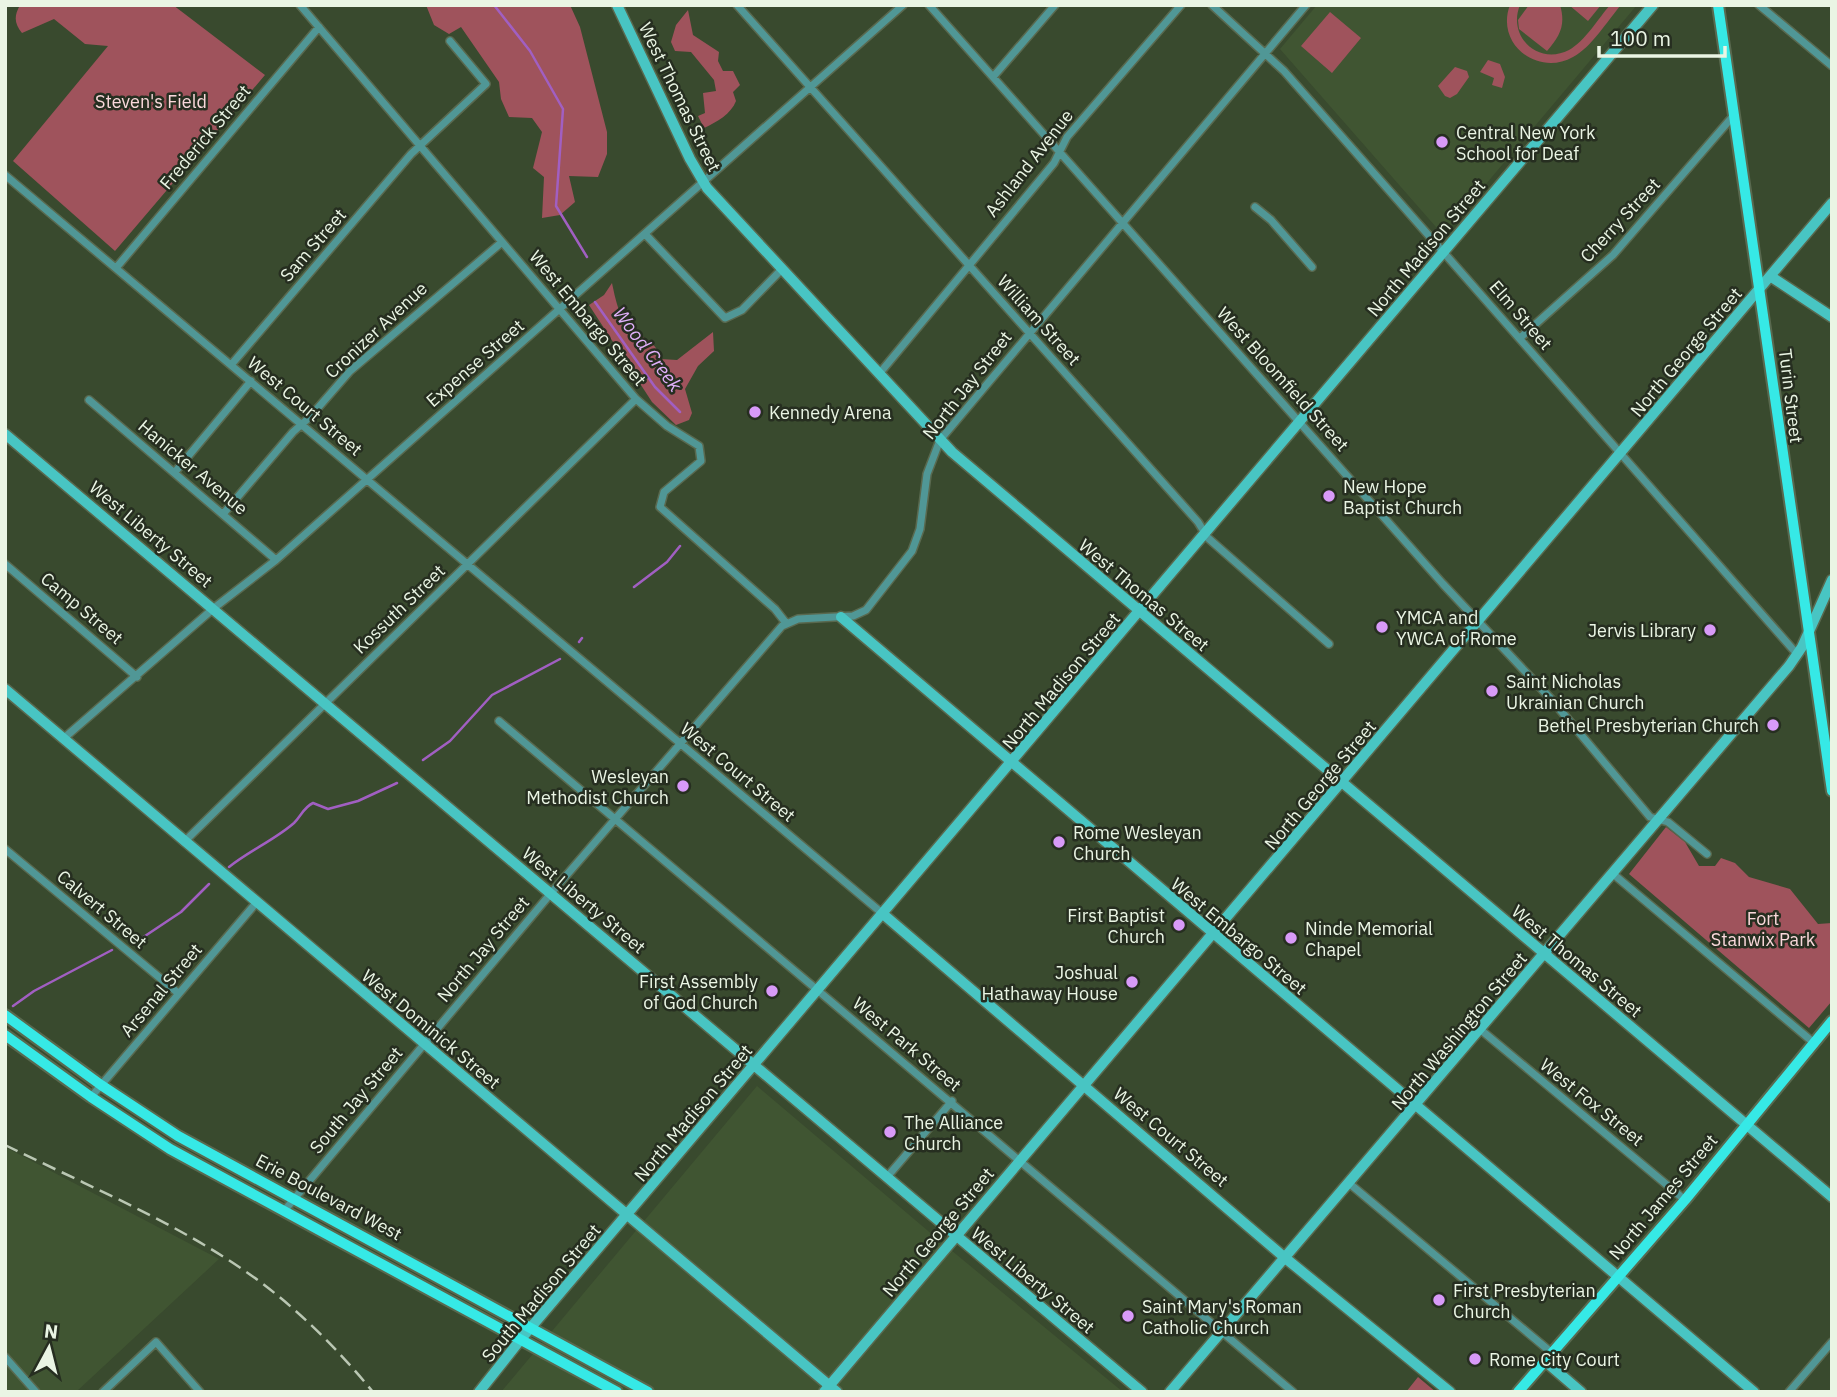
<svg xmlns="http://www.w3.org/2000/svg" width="1837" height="1397" font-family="'IBM Plex Sans',sans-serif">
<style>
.built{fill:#405532}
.green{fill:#9f535c}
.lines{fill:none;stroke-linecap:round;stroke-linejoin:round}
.stream{stroke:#a15fc2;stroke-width:2.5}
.street-casing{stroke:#59694f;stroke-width:10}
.secondary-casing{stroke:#59694f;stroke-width:13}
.primary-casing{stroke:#59694f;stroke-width:14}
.street{stroke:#509796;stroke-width:7}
.secondary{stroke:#48c5c3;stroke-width:10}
.primary{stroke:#36e9e6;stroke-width:10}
.rail{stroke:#bac7b3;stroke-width:2.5;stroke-dasharray:14 7;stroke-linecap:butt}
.poi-dot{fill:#d89af8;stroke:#262e20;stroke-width:2.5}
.labels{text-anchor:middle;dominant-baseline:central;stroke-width:5;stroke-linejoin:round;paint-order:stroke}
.street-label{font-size:18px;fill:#eaf5e4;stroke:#262e20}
.park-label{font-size:18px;fill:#fad8db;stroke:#262e20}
.poi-label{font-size:18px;fill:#eaf5e4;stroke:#262e20;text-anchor:start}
.water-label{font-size:19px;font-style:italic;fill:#e0b0fa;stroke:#262e20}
</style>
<rect width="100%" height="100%" fill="#394a2e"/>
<path class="built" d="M 1317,5 L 1637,5 L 1443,235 L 1280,49 Z
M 757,1086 L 934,1236 L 1123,1392 L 501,1392 Z
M 5,1147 L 219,1259 L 76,1392 L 5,1392 Z"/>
<path class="green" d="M 20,5 L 173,5 L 265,75 L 115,251 L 13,161 L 108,46 L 85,44 L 54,19 L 22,33 C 14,23 14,16 20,5 Z
M 426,5 L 570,5 L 580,27 L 607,132 L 607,154 L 598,177 L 569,176 L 575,202 L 560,215 L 542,218 L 544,177 L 533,168 L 542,132 L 532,118 L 509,117 L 501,99 L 499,82 L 461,27 L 449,34 L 434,25 Z
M 1510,5 L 1520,5 C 1507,36 1538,66 1569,50 C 1585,41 1598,19 1610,5 L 1621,5 C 1607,21 1592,47 1573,57 C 1538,77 1495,44 1510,5 Z
M 1529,5 L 1560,5 C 1566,25 1560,36 1547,51 L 1519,29 L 1518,20 Z
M 1569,5 L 1601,5 L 1588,21 Z
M 688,10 L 693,35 L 719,52 L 718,61 L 723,71 L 733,71 L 740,85 L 733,92 L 736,101 C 731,114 717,122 704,128 L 698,116 L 705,113 L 703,93 L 716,91 L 714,80 L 691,52 L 675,51 L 671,42 L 676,25 Z
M 1330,12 L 1361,38 L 1332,73 L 1301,46 Z
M 1488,60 L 1500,64 L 1505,77 L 1502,88 L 1492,85 L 1494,78 L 1480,72 Z
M 1455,67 L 1467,71 L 1469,77 L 1457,94 L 1450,98 L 1445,96 L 1438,86 Z
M 612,283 C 615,297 619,319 631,329 C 643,338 657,342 661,359 L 677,360 L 713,332 L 714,351 L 698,366 L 685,389 L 692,413 L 689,420 L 676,425 L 652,402 L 589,305 L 604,295 Z
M 1666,827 L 1685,842 L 1699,866 L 1715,866 L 1721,858 L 1735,863 L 1749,877 L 1790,889 L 1818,924 L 1832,923 L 1832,1001 L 1809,1028 L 1629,874 Z
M 1418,1377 L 1436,1392 L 1406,1392 Z"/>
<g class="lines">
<path class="stream" d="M 494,5 L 530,51 L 563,109 L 556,206 L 587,257
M 595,302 L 655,387 L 680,412
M 634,587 L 667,562 L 680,546
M 579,642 L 582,638
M 423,760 L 450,741 L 492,695 L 560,659
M 229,867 C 249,851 276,839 294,823 C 301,816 304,807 313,803 L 328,809 L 358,801 L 397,783
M 133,944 L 181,912 L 209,884
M 13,1006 L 34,991 L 112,950"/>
<defs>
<path id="street" d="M 300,5 L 636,399 L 667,426 L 699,446 L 701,461 L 664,492 L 660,507 L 775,609 L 786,623
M 737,5 L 1198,522 L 1208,538 L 1329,644
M 929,5 L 1443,584 L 1551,699 L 1650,817 L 1668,822 L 1707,854
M 1212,5 L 1284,71 L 1797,654
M 1759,5 L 1832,66
M 993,77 L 1055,5
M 5,175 L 883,914
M 1255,207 L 1271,220 L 1312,267
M 645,234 L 725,318 L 742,310 L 782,269
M 116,268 L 319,27
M 1520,338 L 1613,255 L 1734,115
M 231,365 L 411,154 L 486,84 L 450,41
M 879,374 L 1054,163 L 1067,137 L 1181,5
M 89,400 L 276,560
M 175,472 L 251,381
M 224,513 L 293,432 L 310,417 L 350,371 L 502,242
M 5,564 L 137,677
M 499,721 L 1293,1392
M 63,739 L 214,608 L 276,560 L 903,5
M 184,842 L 636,399
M 5,849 L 178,993
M 1612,873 L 1814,1043
M 1481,1030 L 1685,1200
M 91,1097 L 256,903
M 887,1177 L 952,1101
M 1350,1184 L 1552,1353
M 284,1211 L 552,892 L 782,626 L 798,619 L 853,616 L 866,610 L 912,551 L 920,529 L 927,474 L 940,440 L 1306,5
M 5,1357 L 36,1392
M 103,1392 L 156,1342 L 200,1392
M 1789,1392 L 1832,1342"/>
<path id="secondary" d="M 617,5 L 690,159 L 707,188 L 952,452 L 1832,1197
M 1770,276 L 1832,317
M 5,434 L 1142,1392
M 841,617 L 1754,1392
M 5,689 L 837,1392
M 883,914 L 1284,1257 L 1450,1392
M 1545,1361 L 1581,1392
M 479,1392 L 521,1339 L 1653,5
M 824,1392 L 1832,203
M 1170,1392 L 1789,666 L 1802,647 L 1832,580"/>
<path id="primary" d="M 1718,5 L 1832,791
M 5,1015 L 101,1085 L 178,1136 L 648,1392
M 5,1035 L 91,1097 L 170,1149 L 617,1392
M 1518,1392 L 1685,1200 L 1832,1021"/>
</defs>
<use href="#street" class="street-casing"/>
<use href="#secondary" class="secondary-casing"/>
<use href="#primary" class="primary-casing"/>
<use href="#street" class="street"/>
<use href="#secondary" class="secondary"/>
<use href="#primary" class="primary"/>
<path class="rail" d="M 5,1145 C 86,1185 171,1220 245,1271 C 293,1304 336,1347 373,1392"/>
</g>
<g class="poi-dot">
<circle cx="1442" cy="142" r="7"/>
<circle cx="755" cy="412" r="7"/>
<circle cx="1329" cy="496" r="7"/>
<circle cx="1382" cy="627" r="7"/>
<circle cx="1710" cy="630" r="7"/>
<circle cx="1492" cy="691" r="7"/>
<circle cx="1773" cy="725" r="7"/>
<circle cx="683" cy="786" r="7"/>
<circle cx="1059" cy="842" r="7"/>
<circle cx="1179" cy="925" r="7"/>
<circle cx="1291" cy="938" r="7"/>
<circle cx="1132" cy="982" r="7"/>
<circle cx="772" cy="991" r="7"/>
<circle cx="890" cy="1132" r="7"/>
<circle cx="1439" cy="1300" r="7"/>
<circle cx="1128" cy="1316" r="7"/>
<circle cx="1475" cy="1359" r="7"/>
</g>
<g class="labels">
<g class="street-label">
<text transform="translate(680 97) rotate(64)">West Thomas Street</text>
<text transform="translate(205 137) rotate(-50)">Frederick Street</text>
<text transform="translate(1029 163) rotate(-52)">Ashland Avenue</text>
<text transform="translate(1620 220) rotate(-47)">Cherry Street</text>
<text transform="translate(313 245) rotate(-49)">Sam Street</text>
<text transform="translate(1426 248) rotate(-50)">North Madison Street</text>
<text transform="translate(1521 315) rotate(49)">Elm Street</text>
<text transform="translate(588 318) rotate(50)">West Embargo Street</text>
<text transform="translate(1039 320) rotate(48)">William Street</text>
<text transform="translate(376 330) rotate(-43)">Cronizer Avenue</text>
<text transform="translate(1686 352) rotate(-50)">North George Street</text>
<text transform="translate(475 363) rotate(-41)">Expense Street</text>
<text transform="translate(1283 379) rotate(48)">West Bloomfield Street</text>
<text transform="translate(967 385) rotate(-52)">North Jay Street</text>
<text transform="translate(1791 396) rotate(83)">Turin Street</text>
<text transform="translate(305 406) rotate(40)">West Court Street</text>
<text transform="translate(193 467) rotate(40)">Hanicker Avenue</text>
<text transform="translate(151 534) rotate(40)">West Liberty Street</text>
<text transform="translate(1144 595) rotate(40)">West Thomas Street</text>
<text transform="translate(82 608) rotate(40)">Camp Street</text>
<text transform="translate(399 609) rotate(-44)">Kossuth Street</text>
<text transform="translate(1061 681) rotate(-50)">North Madison Street</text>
<text transform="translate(738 772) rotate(40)">West Court Street</text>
<text transform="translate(1320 785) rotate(-50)">North George Street</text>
<text transform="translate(584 900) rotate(40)">West Liberty Street</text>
<text transform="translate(102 909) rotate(40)">Calvert Street</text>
<text transform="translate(1239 936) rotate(40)">West Embargo Street</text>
<text transform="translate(483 949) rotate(-50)">North Jay Street</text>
<text transform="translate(1577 961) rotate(40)">West Thomas Street</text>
<text transform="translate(161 990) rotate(-50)">Arsenal Street</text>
<text transform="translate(431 1029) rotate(40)">West Dominick Street</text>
<text transform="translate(1459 1031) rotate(-50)">North Washington Street</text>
<text transform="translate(907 1044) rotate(40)">West Park Street</text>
<text transform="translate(356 1100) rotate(-50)">South Jay Street</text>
<text transform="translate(1592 1102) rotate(39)">West Fox Street</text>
<text transform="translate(693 1113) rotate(-50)">North Madison Street</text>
<text transform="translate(1171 1137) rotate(40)">West Court Street</text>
<text transform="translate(329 1197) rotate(28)">Erie Boulevard West</text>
<text transform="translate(1663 1197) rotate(-50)">North James Street</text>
<text transform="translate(938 1232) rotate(-50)">North George Street</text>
<text transform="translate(1033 1280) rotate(40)">West Liberty Street</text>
<text transform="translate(541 1293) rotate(-50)">South Madison Street</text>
</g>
<g class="park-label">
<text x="151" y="101">Steven's Field</text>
<text x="1763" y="918">Fort<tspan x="1763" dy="21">Stanwix Park</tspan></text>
</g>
<g class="poi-label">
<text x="1456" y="132">Central New York<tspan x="1456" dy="21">School for Deaf</tspan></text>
<text x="769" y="412">Kennedy Arena</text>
<text x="1343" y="486">New Hope<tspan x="1343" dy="21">Baptist Church</tspan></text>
<text x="1396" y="617">YMCA and<tspan x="1396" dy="21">YWCA of Rome</tspan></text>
<text x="1696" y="630" text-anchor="end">Jervis Library</text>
<text x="1506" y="681">Saint Nicholas<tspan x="1506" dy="21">Ukrainian Church</tspan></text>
<text x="1759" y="725" text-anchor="end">Bethel Presbyterian Church</text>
<text x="669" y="776" text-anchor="end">Wesleyan<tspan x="669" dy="21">Methodist Church</tspan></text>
<text x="1073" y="832">Rome Wesleyan<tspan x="1073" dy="21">Church</tspan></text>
<text x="1165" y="915" text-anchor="end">First Baptist<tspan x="1165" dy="21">Church</tspan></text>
<text x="1305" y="928">Ninde Memorial<tspan x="1305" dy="21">Chapel</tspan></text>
<text x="1118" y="972" text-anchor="end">Joshual<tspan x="1118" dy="21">Hathaway House</tspan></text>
<text x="758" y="981" text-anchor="end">First Assembly<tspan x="758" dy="21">of God Church</tspan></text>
<text x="904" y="1122">The Alliance<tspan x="904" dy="21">Church</tspan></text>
<text x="1453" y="1290">First Presbyterian<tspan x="1453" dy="21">Church</tspan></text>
<text x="1142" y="1306">Saint Mary's Roman<tspan x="1142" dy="21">Catholic Church</tspan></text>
<text x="1489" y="1359">Rome City Court</text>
</g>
<g class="water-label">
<text transform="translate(648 349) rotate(53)">Wood Creek</text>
</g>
</g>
<rect width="1837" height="1397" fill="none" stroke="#eaf5e4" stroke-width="14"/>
<g transform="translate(49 1348) rotate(7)" stroke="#262e20" stroke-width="5" paint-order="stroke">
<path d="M0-5L12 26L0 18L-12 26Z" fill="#eaf5e4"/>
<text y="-10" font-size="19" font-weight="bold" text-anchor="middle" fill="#eaf5e4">N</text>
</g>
<path d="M1599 46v10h126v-10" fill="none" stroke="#eaf5e4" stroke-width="3.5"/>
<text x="1610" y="46" font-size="21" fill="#eaf5e4" stroke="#262e20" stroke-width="5" paint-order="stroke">100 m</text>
</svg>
